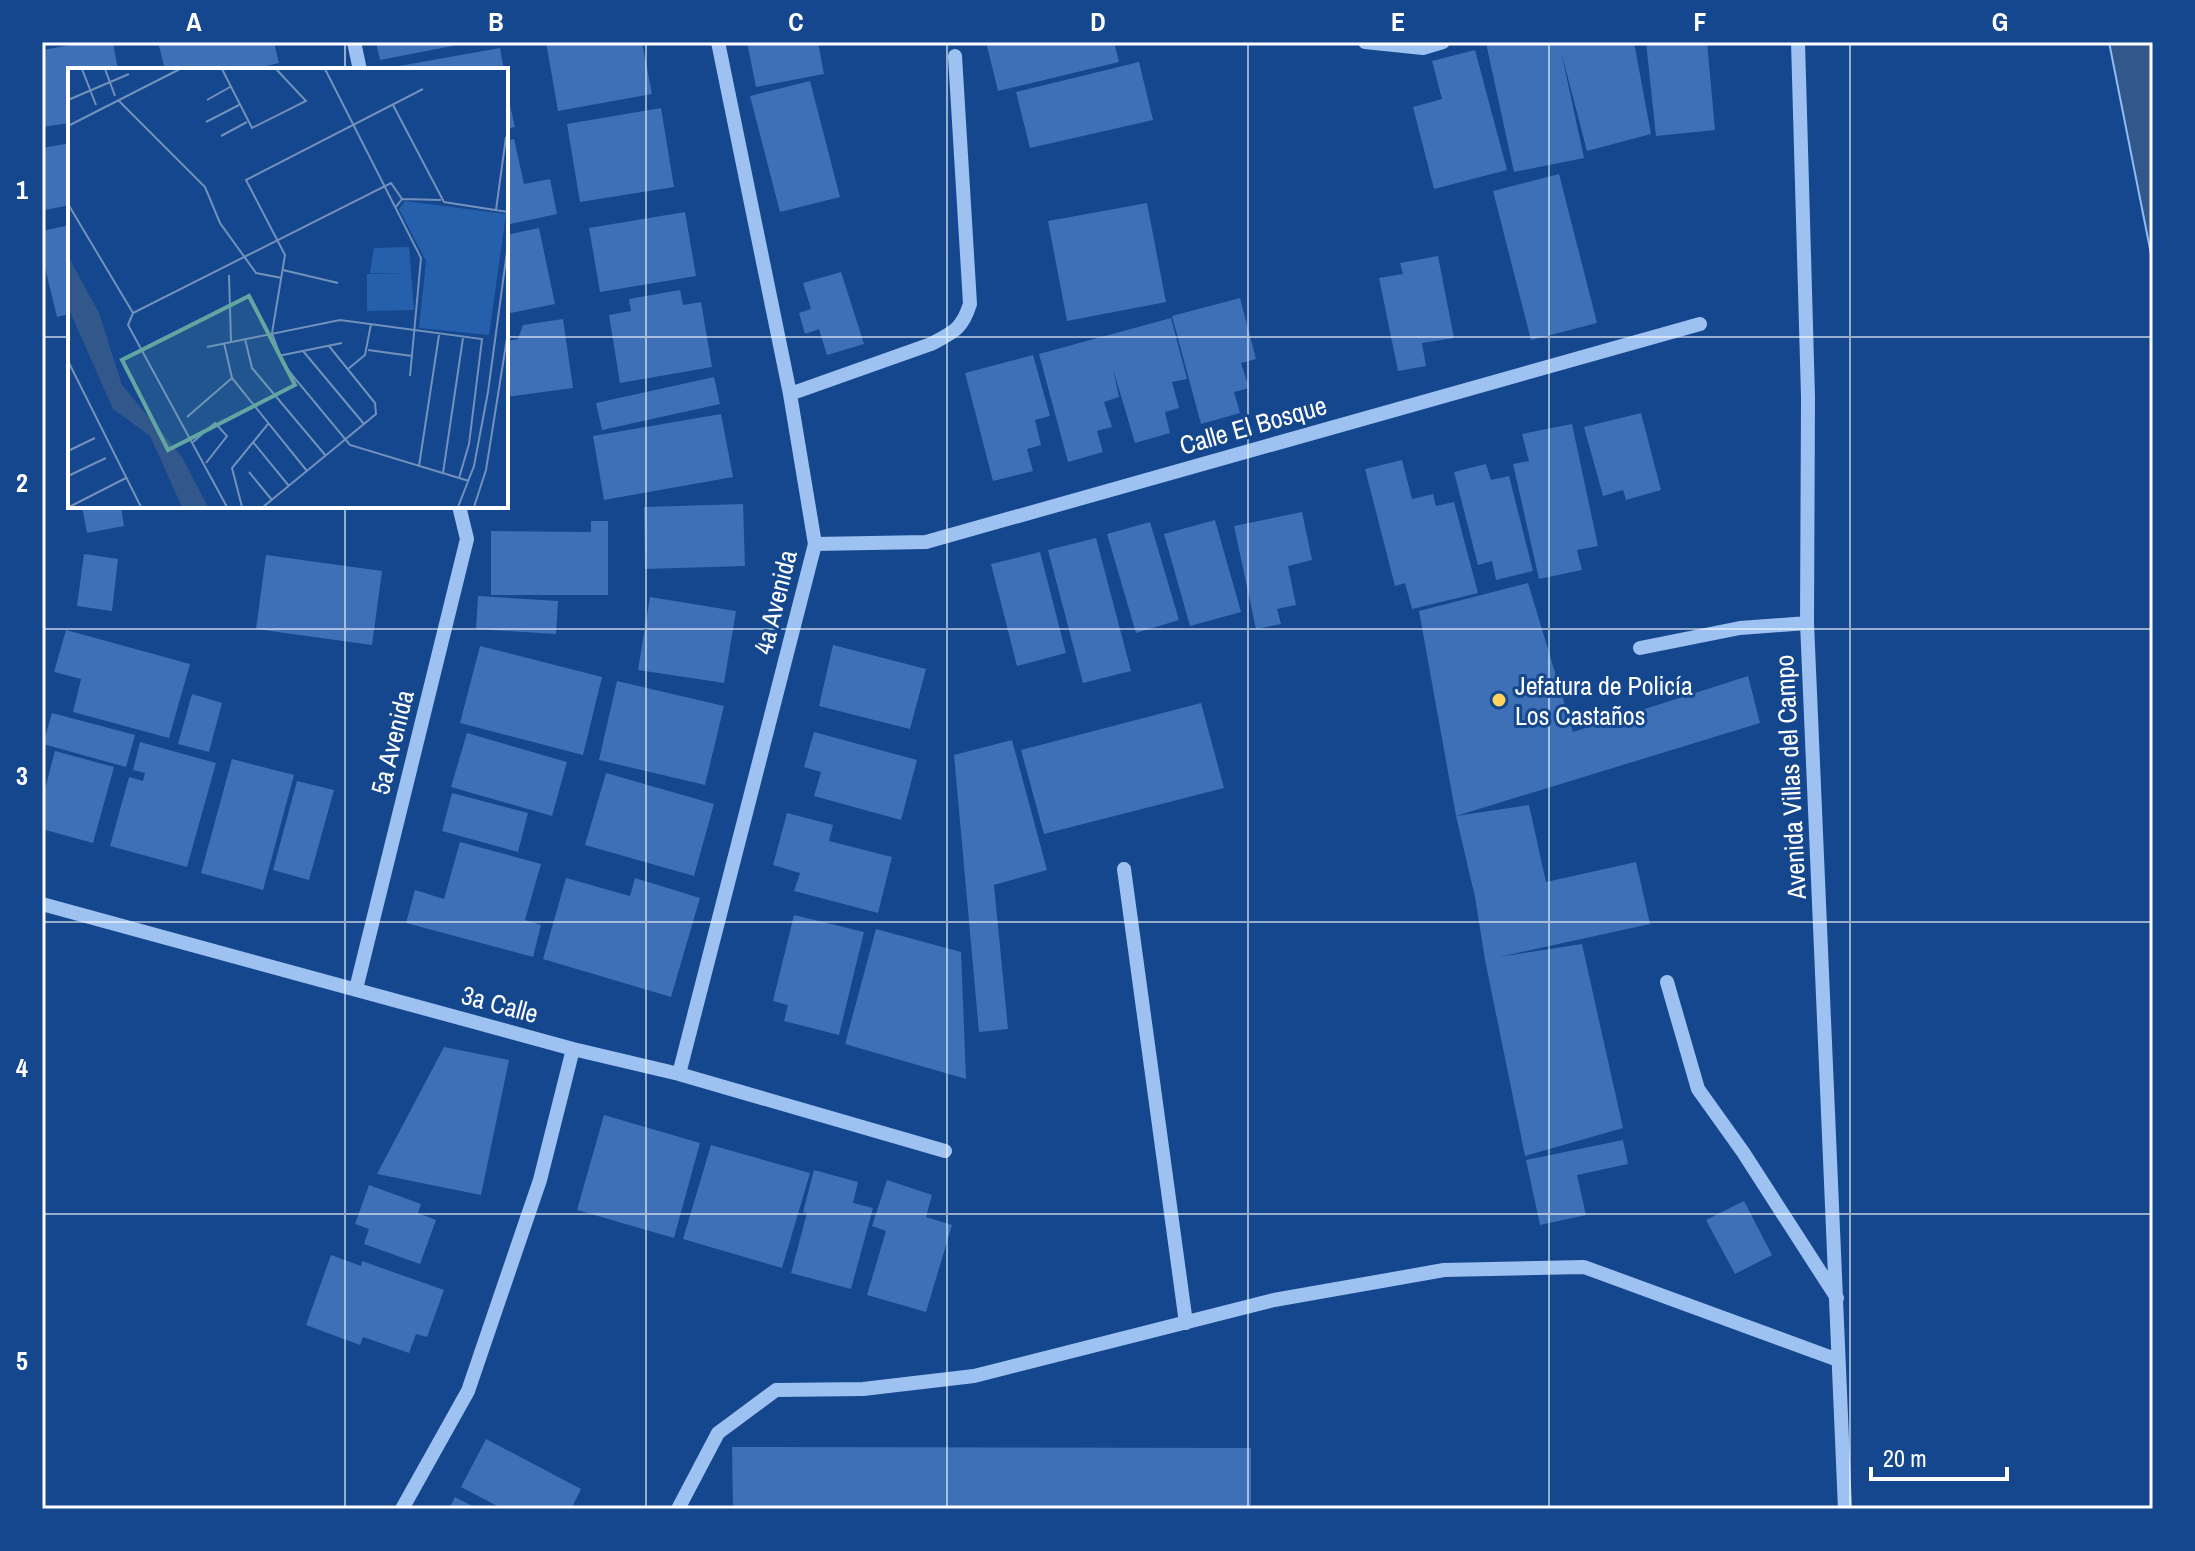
<svg xmlns="http://www.w3.org/2000/svg" width="2195" height="1551" font-family="'Archivo Narrow',sans-serif">
<style>
.water{fill:#32578b;stroke:#8fbcf3;stroke-width:2}
.building{fill:#3d70b6}
.lines{fill:none;stroke-linecap:round;stroke-linejoin:round}
.minor{stroke:#9dc1f0;stroke-width:14}
.grid{fill:none;stroke:#fff;stroke-width:2;stroke-opacity:0.55}
.poi-dot{fill:#ffd35d;stroke:#14478d;stroke-width:3}
.labels{text-anchor:middle;dominant-baseline:central;stroke-width:6;stroke-linejoin:round;paint-order:stroke}
.street-label{font-size:26px;fill:#fff;stroke:#14478d}
.poi-label{font-size:26px;fill:#fff;stroke:#14478d;text-anchor:start}
.inset-road{fill:none;stroke:#7291bb;stroke-width:2}
.view{fill:#63a6a1;fill-opacity:0.15;stroke:#63a6a1;stroke-width:4}
.inset-edge{fill:none;stroke:#fff;stroke-width:4}
.neatline{fill:none;stroke:#fff;stroke-width:3}
.grid-label{font-size:26px;text-anchor:middle;font-weight:bold;fill:#fff}
</style>
<rect width="100%" height="100%" fill="#14478d"/>
<path class="water" d="M 2109,42 L 2153,42 L 2153,264 Z"/>
<path class="building" d="M 89,42 L 113,42 L 118,70 L 70,70 L 70,123 L 42,127 L 42,50 Z
M 158,42 L 274,42 L 279,63 L 248,70 L 189,70 L 189,67 L 165,70 Z
M 376,42 L 468,42 L 468,43 L 380,60 Z
M 546,42 L 642,42 L 652,94 L 558,111 Z
M 747,42 L 818,42 L 824,74 L 756,87 Z
M 986,42 L 1114,42 L 1119,62 L 998,91 Z
M 1634,42 L 1651,134 L 1587,151 L 1561,51 L 1584,158 L 1514,172 L 1486,43 Z
M 1646,42 L 1707,42 L 1715,130 L 1656,136 Z
M 500,48 L 504,70 L 388,70 L 388,68 Z
M 1475,50 L 1507,170 L 1434,189 L 1413,107 L 1442,99 L 1432,61 Z
M 1139,62 L 1153,120 L 1030,148 L 1016,92 Z
M 810,81 L 840,197 L 780,212 L 750,96 Z
M 506,88 L 515,127 L 506,129 Z
M 661,108 L 674,187 L 580,202 L 567,124 Z
M 514,139 L 524,184 L 550,179 L 557,214 L 506,225 L 506,141 Z
M 70,143 L 70,205 L 45,210 L 42,196 L 42,148 Z
M 1559,174 L 1597,323 L 1531,340 L 1493,191 Z
M 1147,203 L 1166,302 L 1067,321 L 1048,221 Z
M 685,212 L 696,276 L 600,292 L 589,228 Z
M 70,225 L 70,314 L 57,317 L 42,255 L 42,231 Z
M 539,228 L 555,304 L 506,314 L 506,235 Z
M 1438,256 L 1454,338 L 1422,343 L 1426,366 L 1398,371 L 1379,278 L 1403,274 L 1400,263 Z
M 841,272 L 864,344 L 827,355 L 819,329 L 805,334 L 799,313 L 811,309 L 803,283 Z
M 680,290 L 683,305 L 701,302 L 712,367 L 620,383 L 609,315 L 631,311 L 629,299 Z
M 1240,298 L 1256,359 L 1241,363 L 1249,388 L 1234,392 L 1240,413 L 1201,424 L 1172,316 Z
M 1171,318 L 1187,379 L 1172,382 L 1179,408 L 1165,412 L 1170,433 L 1135,443 L 1113,369 L 1119,397 L 1104,402 L 1112,427 L 1097,431 L 1103,452 L 1068,462 L 1039,354 Z
M 563,319 L 573,388 L 506,397 L 506,341 L 518,339 L 523,325 Z
M 1033,355 L 1050,416 L 1035,420 L 1041,445 L 1027,449 L 1033,471 L 993,481 L 965,373 Z
M 714,377 L 720,404 L 602,430 L 596,403 Z
M 1641,413 L 1661,490 L 1626,500 L 1623,490 L 1603,496 L 1584,427 Z
M 721,414 L 733,477 L 604,500 L 593,436 Z
M 1572,424 L 1598,546 L 1577,550 L 1582,570 L 1539,579 L 1513,464 L 1529,461 L 1522,434 Z
M 1402,460 L 1412,499 L 1433,494 L 1436,506 L 1454,502 L 1478,593 L 1412,609 L 1405,583 L 1395,586 L 1365,469 Z
M 1486,464 L 1491,480 L 1509,476 L 1533,571 L 1496,580 L 1492,561 L 1478,565 L 1454,472 Z
M 743,504 L 745,566 L 645,569 L 644,507 Z
M 82,506 L 121,506 L 124,526 L 87,533 Z
M 1302,512 L 1312,560 L 1288,566 L 1296,605 L 1277,609 L 1281,624 L 1256,629 L 1234,526 Z
M 1215,520 L 1241,612 L 1190,626 L 1164,534 Z
M 591,521 L 608,521 L 608,595 L 491,595 L 491,531 L 591,532 Z
M 1150,522 L 1179,620 L 1136,633 L 1107,534 Z
M 1096,538 L 1131,671 L 1083,683 L 1048,550 Z
M 1040,552 L 1066,653 L 1017,666 L 991,564 Z
M 84,554 L 118,559 L 112,611 L 77,606 Z
M 266,555 L 382,571 L 372,645 L 256,629 Z
M 1528,583 L 1573,732 L 1748,676 L 1760,723 L 1456,816 L 1419,611 Z
M 478,596 L 558,601 L 556,634 L 476,629 Z
M 650,597 L 736,611 L 724,683 L 638,670 Z
M 66,630 L 190,664 L 169,738 L 73,712 L 81,679 L 54,672 Z
M 833,645 L 926,669 L 910,729 L 819,706 Z
M 480,646 L 602,677 L 583,755 L 460,723 Z
M 617,681 L 724,706 L 705,785 L 599,760 Z
M 192,694 L 222,703 L 209,752 L 178,744 Z
M 1201,703 L 1224,788 L 1044,834 L 1021,750 Z
M 52,713 L 135,735 L 126,767 L 43,744 Z
M 814,732 L 917,760 L 901,820 L 814,796 L 821,772 L 804,767 Z
M 467,733 L 567,762 L 552,816 L 451,787 Z
M 1012,740 L 1047,870 L 994,885 L 1008,1029 L 979,1032 L 954,755 Z
M 140,742 L 216,763 L 187,867 L 110,846 L 129,777 L 143,781 L 145,773 L 133,770 Z
M 55,751 L 114,767 L 93,843 L 42,829 L 42,800 Z
M 232,759 L 294,775 L 263,890 L 201,873 Z
M 606,773 L 714,804 L 694,876 L 585,845 Z
M 297,781 L 334,790 L 309,880 L 273,870 Z
M 452,793 L 528,813 L 518,852 L 442,831 Z
M 1529,805 L 1546,882 L 1636,862 L 1650,924 L 1499,957 L 1582,944 L 1623,1128 L 1525,1156 L 1485,960 L 1475,897 L 1456,816 Z
M 787,813 L 833,825 L 829,841 L 892,857 L 878,913 L 794,891 L 800,873 L 773,865 Z
M 460,842 L 541,864 L 525,920 L 541,925 L 533,957 L 406,923 L 415,890 L 444,899 Z
M 566,878 L 630,896 L 635,878 L 700,898 L 671,997 L 543,959 Z
M 794,915 L 864,932 L 839,1035 L 784,1021 L 788,1005 L 773,1001 Z
M 876,929 L 961,952 L 966,1079 L 845,1044 Z
M 444,1047 L 509,1060 L 481,1195 L 377,1174 Z
M 604,1115 L 700,1143 L 674,1238 L 577,1210 Z
M 1623,1140 L 1628,1164 L 1577,1175 L 1586,1215 L 1540,1225 L 1526,1160 Z
M 711,1145 L 810,1173 L 782,1268 L 683,1239 Z
M 814,1170 L 858,1182 L 853,1203 L 873,1208 L 851,1289 L 791,1273 L 807,1213 L 803,1212 Z
M 887,1180 L 932,1195 L 926,1217 L 952,1225 L 926,1312 L 867,1295 L 886,1231 L 872,1226 Z
M 369,1185 L 421,1204 L 418,1213 L 436,1220 L 420,1264 L 364,1244 L 369,1229 L 355,1224 Z
M 1744,1201 L 1772,1255 L 1735,1274 L 1706,1220 Z
M 331,1255 L 361,1266 L 362,1261 L 444,1290 L 427,1337 L 416,1334 L 409,1353 L 363,1337 L 360,1345 L 306,1325 Z
M 486,1439 L 581,1489 L 571,1509 L 503,1509 L 461,1487 Z
M 732,1447 L 1251,1448 L 1251,1509 L 733,1509 Z
M 455,1497 L 478,1509 L 449,1509 Z"/>
<g class="lines">
<path class="minor" d="M 354,42 L 360,70
M 1365,42 L 1423,48 L 1443,42
M 1798,42 L 1808,397 L 1807,623 L 1845,1509
M 790,394 L 931,344 C 954,332 962,329 970,304 L 955,56
M 815,544 L 926,542 L 1700,324
M 1640,648 L 1740,628 L 1807,623
M 1124,869 L 1186,1323
M 42,904 L 573,1049 L 679,1074 L 945,1151
M 1667,982 L 1698,1089 L 1743,1152 L 1837,1298
M 356,989 L 467,539 L 459,506
M 679,1074 L 815,544 L 790,394 L 718,42
M 402,1509 L 468,1391 L 540,1180 L 573,1049
M 678,1509 L 718,1433 L 776,1390 L 863,1389 L 974,1376 L 1274,1300 L 1444,1270 L 1584,1267 L 1838,1360"/>
</g>
<path class="grid" d="M 345,42 L 345,70M 646,42 L 646,1509M 947,42 L 947,1509M 1248,42 L 1248,1509M 1549,42 L 1549,1509M 1850,42 L 1850,1509M 42,337 L 70,337M 506,337 L 2153,337M 345,506 L 345,1509M 42,629 L 2153,629M 42,922 L 2153,922M 42,1214 L 2153,1214"/>
<circle class="poi-dot" cx="1499" cy="700" r="8"/>
<g class="labels">
<g class="street-label">
<text transform="translate(1253 425) rotate(-16)">Calle El Bosque</text>
<text transform="translate(775 602) rotate(-76)">4a Avenida</text>
<text transform="translate(392 742) rotate(-76)">5a Avenida</text>
<text transform="translate(1790 777) rotate(-93)">Avenida Villas del Campo</text>
<text transform="translate(500 1004) rotate(15)">3a Calle</text>
</g>
<g class="poi-label">
<text x="1515" y="685">Jefatura de Policía<tspan x="1515" dy="30">Los Castaños</tspan></text>
</g>
</g>
<g transform="translate(68 68)">
<rect width="440" height="440" fill="#14478d"/>
<path d="M 337,133 L 438,146 L 421,267 L 351,260 L 358,193 L 331,141 ZM 341,179 L 346,242 L 299,243 L 299,206 L 341,205 L 302,205 L 306,180 Z" fill="#2660ac"/>
<path d="M 0,188 L 31,245 L 54,317 L 114,389 L 140,439 L 114,439 L 82,368 L 45,341 L 0,239 Z" fill="#32578b"/>
<path class="inset-road" d="M 14,1 L 28,37M 37,1 L 47,28M 154,1 L 184,60 L 238,33 L 208,1M 257,1 L 353,190 L 342,308M 355,21 L 178,112 L 217,187 L 204,265 L 215,296 L 282,377 L 401,413M 0,32 L 61,6M 139,32 L 162,19M 51,33 L 137,119 L 152,155 L 188,205 L 214,210M 325,37 L 376,134 L 440,144M 138,54 L 171,37M 0,58 L 112,1M 153,68 L 179,54M 334,131 L 373,132M 0,136 L 65,245M 428,142 L 438,69M 215,202 L 270,215M 161,207 L 163,274M 65,245 L 323,115 L 334,131 L 327,140M 65,245 L 60,257 L 159,439M 177,271 L 184,300 L 258,388M 156,275 L 164,310 L 239,403M 139,279 L 272,252 L 414,271 L 401,376 L 391,410M 300,282 L 344,288M 235,283 L 296,356M 210,288 L 274,275M 0,293 L 73,439M 280,301 L 297,287 L 303,256M 119,349 L 164,310M 125,374 L 147,355 L 159,368 L 138,395M 185,374 L 221,418M 0,383 L 27,370M 351,398 L 371,267M 181,404 L 204,432M 375,405 L 395,270M 0,408 L 38,390M 1,439 L 58,410M 174,439 L 164,400 L 200,356M 195,439 L 308,346 L 307,335 L 261,278M 390,439 L 406,398 L 420,324 L 440,176M 406,439 L 418,402 L 440,264"/>
<path class="view" d="M 181,228 L 227,317 L 100,382 L 54,292 Z"/>
<rect width="440" height="440" class="inset-edge"/>
</g>
<rect width="2195" height="1551" fill="none" stroke="#14478d" stroke-width="88"/>
<path d="M1871 1467v12h136v-12" fill="none" stroke="#ffffff" stroke-width="4"/>
<text x="1883" y="1467" font-size="24" fill="#ffffff" stroke="#14478d" stroke-width="6" paint-order="stroke">20 m</text>
<rect x="44" y="44" width="2107" height="1463" class="neatline"/>
<g class="grid-label">
<text x="194" y="31">A</text>
<text x="496" y="31">B</text>
<text x="796" y="31">C</text>
<text x="1098" y="31">D</text>
<text x="1398" y="31">E</text>
<text x="1700" y="31">F</text>
<text x="2000" y="31">G</text>
<text x="22" y="199">1</text>
<text x="22" y="492">2</text>
<text x="22" y="785">3</text>
<text x="22" y="1077">4</text>
<text x="22" y="1370">5</text>
</g>
</svg>
